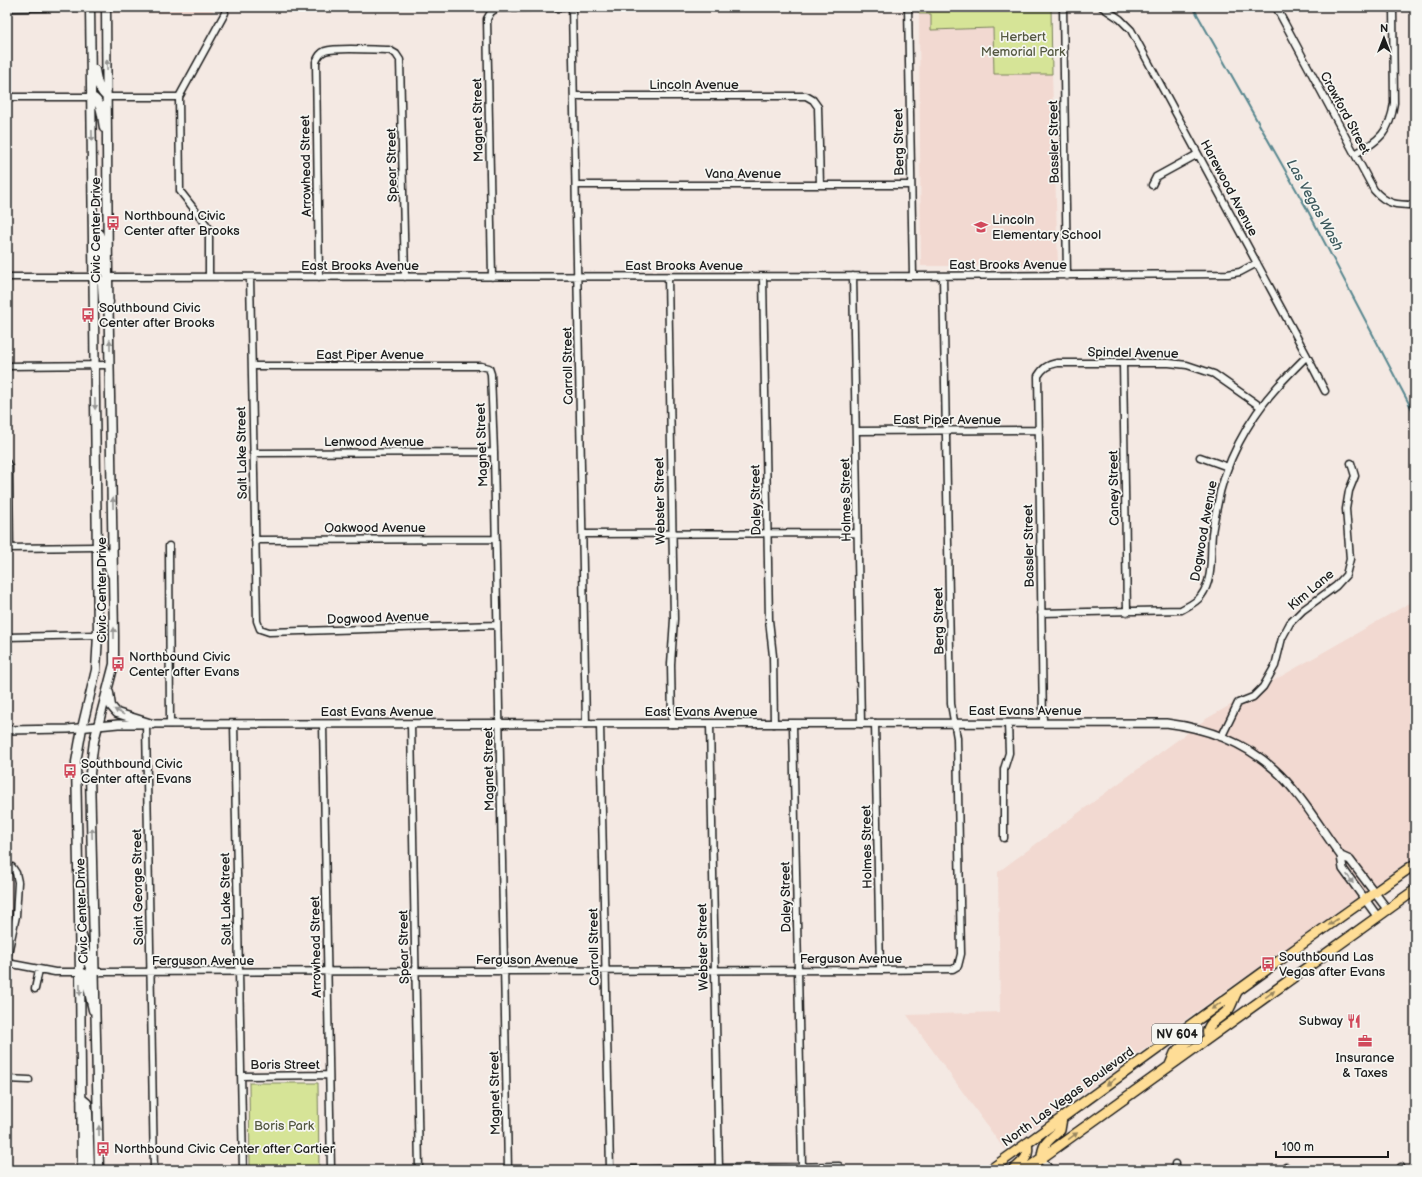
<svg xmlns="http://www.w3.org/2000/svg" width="1422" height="1177" font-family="'Balsamiq Sans',sans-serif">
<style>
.built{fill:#f2d9d1}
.green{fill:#d6e497;stroke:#79805a}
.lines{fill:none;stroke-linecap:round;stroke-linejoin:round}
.stream{stroke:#58878f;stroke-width:2}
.minor-casing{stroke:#1c1c1c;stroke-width:9}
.tertiary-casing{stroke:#1c1c1c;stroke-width:10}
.secondary-casing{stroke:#1c1c1c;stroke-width:11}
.primary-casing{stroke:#1c1c1c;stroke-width:12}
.minor{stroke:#f6f6f2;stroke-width:6}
.tertiary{stroke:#f6f6f2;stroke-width:7}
.secondary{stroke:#f6f6f2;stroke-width:8}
.primary{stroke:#fedd96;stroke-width:9}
.oneway{fill:#949492}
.oneway2{fill:#98865f}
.labels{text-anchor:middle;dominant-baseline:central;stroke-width:3.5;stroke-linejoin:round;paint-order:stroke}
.shield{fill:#f6f6f2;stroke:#5d5d5c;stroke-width:1}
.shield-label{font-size:12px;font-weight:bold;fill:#1c1c1c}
.park-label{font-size:13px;fill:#545841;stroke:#f6f6f2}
.street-label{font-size:13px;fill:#1c1c1c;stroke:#f6f6f2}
.poi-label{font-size:13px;fill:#1c1c1c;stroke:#f6f6f2;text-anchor:start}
.water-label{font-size:14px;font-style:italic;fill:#3f5b5f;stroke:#f6f6f2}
</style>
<rect width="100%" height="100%" fill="#f4e9e3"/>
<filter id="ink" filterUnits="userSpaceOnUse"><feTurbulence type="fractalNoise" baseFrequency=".025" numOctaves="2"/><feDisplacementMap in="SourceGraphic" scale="8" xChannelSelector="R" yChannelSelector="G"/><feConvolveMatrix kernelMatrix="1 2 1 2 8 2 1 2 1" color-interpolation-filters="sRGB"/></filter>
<g filter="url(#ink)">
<path class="built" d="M 112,7 L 212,7 L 213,13 L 112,13 Z
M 919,14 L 931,14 L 931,30 L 993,28 L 994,74 L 1052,74 L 1058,266 L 921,266 Z
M 1415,600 L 1415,856 L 1004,1149 L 907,1015 L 1000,1012 L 998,872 L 1206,719 Z"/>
<path class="green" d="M 919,7 L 1051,7 L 1052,74 L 994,74 L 993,28 L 931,30 L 931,14 L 919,14 Z
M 249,1083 L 318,1083 L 319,1169 L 250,1169 Z"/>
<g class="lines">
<path class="stream" d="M 1193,7 L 1307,209 L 1415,415"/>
<defs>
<path id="minor" d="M 572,7 L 586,724
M 908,7 L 913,276
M 1063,7 L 1067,276
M 1102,7 L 1120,19 L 1131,30 L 1307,356 L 1325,391
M 1276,7 L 1374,190 C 1387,205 1397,205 1415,205
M 7,8 L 92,7
M 574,96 L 806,96 L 813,100 L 818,107 L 820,185
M 7,97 L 92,97
M 107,97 L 179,97
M 1355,154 C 1379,141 1390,132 1394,103 L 1393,7
M 576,185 L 911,185
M 1152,185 L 1156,177 L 1198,154
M 853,276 L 861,724
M 7,277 L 94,277
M 108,277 L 913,276 L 1228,274 L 1240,272 L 1257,263
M 209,277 L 209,228 L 180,191 L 179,97 L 225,13
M 250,277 L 257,621 L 260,629 L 269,632 L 497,625
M 319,277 L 316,62 C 318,57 320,53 325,51 C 337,47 375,50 389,50 L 396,54 L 400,60 L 405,277
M 492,277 L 487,19 L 491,12 L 497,8 L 562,7
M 668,277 L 674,619 L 671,664 L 672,724
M 763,277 L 769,620 L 773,656 L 774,724
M 1123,363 L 1127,612
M 7,366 L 110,365
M 252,366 L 481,366 L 489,368 L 491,374 L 494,452 L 508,1170
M 856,431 L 1038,430
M 253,453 L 494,452
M 1200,457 L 1228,467
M 7,463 L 9,467 L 10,548
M 583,534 L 857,533
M 255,540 L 496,539
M 169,546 L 170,724
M 7,548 L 96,547
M 1041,613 L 1181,610 C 1188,606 1196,603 1201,596 C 1214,579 1210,554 1212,534 C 1213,525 1215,516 1217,507 C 1224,464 1248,419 1278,386 C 1287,376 1297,366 1307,356
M 7,637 L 98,635
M 875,723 L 880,970
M 1043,723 L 1038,376 C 1043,368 1047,365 1057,363 L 1169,363 L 1187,365 L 1214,374 L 1261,407
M 146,724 L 154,1170
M 234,724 L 243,1170
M 323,724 L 331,1170
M 411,724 L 419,1170
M 600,724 L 610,1170
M 710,724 L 719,1170
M 793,724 L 802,1166
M 1222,736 L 1238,703 L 1253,697 L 1263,687 L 1275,666 L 1282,638 L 1290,623 L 1303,610 L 1336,586 L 1346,575 L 1350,559 L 1346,509 L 1349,491 L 1355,476 L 1351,463
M 1004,838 L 1004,769 L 1009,753 L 1008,723
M 7,865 L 12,867 L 16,873 L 18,882 L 16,916 L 7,958
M 7,963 L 55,972 L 80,972
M 96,972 L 880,970 L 953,969 L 958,966 L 961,954 L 957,738 L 951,704 L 943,276
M 35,989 L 39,970
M 241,1076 L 329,1075
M 7,1079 L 29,1080
M 1042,1159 L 1050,1170
M 1175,1164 L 1175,1170
M 1286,1167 L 1286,1170
M 1401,1167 L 1401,1170
M 603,1170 L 839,1166"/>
<path id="tertiary" d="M 7,730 L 68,729 L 118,724 L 1166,723 C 1206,728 1244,742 1274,769 C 1299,791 1321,829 1341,856 L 1343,869 L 1377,916
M 1341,856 L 1350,860 L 1387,909"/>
<path id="secondary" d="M 95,70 C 97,80 98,90 107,97
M 92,97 C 102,101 102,118 104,128
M 94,230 L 99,234 L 100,237 L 101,264 L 108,276
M 94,277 L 100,279 L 102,284 L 103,300 L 105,302 L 109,302
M 96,547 L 102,548 L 105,552 L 105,559 L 112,575
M 109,693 L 111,706 L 117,713 L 152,724
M 82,936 C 85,946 86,964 92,971 L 96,972
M 80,972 L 85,974 L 88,977 L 88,987 L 93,1010
M 81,1098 L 87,1103 L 88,1113 L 90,1170
M 82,1170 L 80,972 L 76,762 L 82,728 L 96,670 L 98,635 L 90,7
M 99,1170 L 90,773 L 94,741 L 114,664 L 114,635 L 108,277 L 106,7"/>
<path id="primary" d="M 1209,1037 C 1202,1024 1222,1018 1229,1009 C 1232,1004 1234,997 1237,992
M 1170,1065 L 1175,1053 L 1192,1038 L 1192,1031 L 1189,1026
M 1042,1159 C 1042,1143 1049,1140 1060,1130 L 1062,1118
M 990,1170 L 1305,942 L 1415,864
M 1013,1170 C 1023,1162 1030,1157 1027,1143
M 1025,1170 L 1415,890"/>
</defs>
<use href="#minor" class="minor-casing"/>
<use href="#tertiary" class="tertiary-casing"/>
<use href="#secondary" class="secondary-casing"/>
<use href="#primary" class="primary-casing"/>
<use href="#minor" class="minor"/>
<use href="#tertiary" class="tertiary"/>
<use href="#secondary" class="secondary"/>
<use href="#primary" class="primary"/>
</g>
<defs><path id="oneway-solid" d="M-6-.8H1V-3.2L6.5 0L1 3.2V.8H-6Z"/></defs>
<g class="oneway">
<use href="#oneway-solid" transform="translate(107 65) rotate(-91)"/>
<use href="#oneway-solid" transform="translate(92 136) rotate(89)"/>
<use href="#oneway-solid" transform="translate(110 345) rotate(-91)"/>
<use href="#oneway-solid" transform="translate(95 404) rotate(89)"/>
<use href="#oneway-solid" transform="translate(113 503) rotate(-91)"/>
<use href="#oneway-solid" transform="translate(114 633) rotate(-90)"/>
<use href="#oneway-solid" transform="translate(119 712) rotate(-151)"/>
<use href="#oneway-solid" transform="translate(92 833) rotate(-92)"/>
<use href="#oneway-solid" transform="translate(1350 879) rotate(55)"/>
<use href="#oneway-solid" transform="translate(80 990) rotate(89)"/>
<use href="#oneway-solid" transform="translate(99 1131) rotate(-91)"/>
</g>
<g class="oneway2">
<use href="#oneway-solid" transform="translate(1333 922) rotate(145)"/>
<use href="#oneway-solid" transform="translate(1270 994) rotate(-36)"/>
<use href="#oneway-solid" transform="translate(1216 1006) rotate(144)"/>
<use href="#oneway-solid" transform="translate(1111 1082) rotate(144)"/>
<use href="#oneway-solid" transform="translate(1073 1136) rotate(-36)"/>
</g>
</g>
<defs>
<symbol id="bus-bare" viewBox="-9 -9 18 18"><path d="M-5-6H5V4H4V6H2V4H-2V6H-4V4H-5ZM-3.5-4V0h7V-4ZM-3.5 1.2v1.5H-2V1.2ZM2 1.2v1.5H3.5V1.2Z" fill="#d1495b" stroke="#f6f6f2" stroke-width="2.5" paint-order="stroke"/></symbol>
<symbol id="school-bare" viewBox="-9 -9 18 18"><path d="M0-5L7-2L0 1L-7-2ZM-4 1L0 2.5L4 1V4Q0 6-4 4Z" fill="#d1495b" stroke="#f6f6f2" stroke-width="2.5" paint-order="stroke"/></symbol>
<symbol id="restaurant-bare" viewBox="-9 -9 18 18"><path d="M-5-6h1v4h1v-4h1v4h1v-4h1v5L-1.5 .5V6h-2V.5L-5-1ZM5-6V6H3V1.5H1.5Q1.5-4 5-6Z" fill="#d1495b" stroke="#f6f6f2" stroke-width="2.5" paint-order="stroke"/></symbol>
<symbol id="office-bare" viewBox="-9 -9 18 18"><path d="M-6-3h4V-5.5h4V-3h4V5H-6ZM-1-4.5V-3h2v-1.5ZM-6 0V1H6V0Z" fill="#d1495b" stroke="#f6f6f2" stroke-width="2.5" paint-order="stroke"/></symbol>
</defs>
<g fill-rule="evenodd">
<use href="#bus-bare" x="103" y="213" width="20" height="20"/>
<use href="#school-bare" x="971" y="217" width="20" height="20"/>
<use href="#bus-bare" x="78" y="305" width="20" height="20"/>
<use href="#bus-bare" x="108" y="654" width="20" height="20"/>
<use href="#bus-bare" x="60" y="761" width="20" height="20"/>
<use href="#bus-bare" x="1258" y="954" width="20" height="20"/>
<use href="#restaurant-bare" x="1344" y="1011" width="20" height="20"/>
<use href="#office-bare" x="1355" y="1031" width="20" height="20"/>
<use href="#bus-bare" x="93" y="1139" width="20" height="20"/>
</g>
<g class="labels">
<rect class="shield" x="1152" y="1024" width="50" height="20" rx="3"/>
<g class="shield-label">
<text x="1177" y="1034">NV 604</text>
</g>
<g class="park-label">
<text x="1023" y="37">Herbert<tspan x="1023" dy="15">Memorial Park</tspan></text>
<text x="284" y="1126">Boris Park</text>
</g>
<g class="street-label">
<text x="694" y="85">Lincoln Avenue</text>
<text transform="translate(1345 113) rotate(62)">Crawford Street</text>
<text transform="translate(478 120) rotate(-91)">Magnet Street</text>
<text transform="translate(899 142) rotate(-91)">Berg Street</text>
<text transform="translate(1054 142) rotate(-91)">Bassler Street</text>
<text transform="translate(392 165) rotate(-91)">Spear Street</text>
<text transform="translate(306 166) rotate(-91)">Arrowhead Street</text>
<text x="743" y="174">Vana Avenue</text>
<text transform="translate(1229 188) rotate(62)">Harewood Avenue</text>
<text transform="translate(96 230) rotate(-90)">Civic Center Drive</text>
<text x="1008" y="265">East Brooks Avenue</text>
<text x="360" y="266">East Brooks Avenue</text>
<text x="684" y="266">East Brooks Avenue</text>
<text transform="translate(1133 353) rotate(1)">Spindel Avenue</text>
<text x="370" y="355">East Piper Avenue</text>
<text transform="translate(568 366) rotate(-91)">Carroll Street</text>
<text x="947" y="420">East Piper Avenue</text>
<text x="374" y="442">Lenwood Avenue</text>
<text transform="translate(482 445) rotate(-92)">Magnet Street</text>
<text transform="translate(242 453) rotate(-91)">Salt Lake Street</text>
<text transform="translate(1114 488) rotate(-91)">Caney Street</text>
<text transform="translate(756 500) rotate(-91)">Daley Street</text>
<text transform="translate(846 500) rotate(-91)">Holmes Street</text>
<text transform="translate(660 501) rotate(-91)">Webster Street</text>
<text x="375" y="528">Oakwood Avenue</text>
<text transform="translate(1204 531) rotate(-80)">Dogwood Avenue</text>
<text transform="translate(1029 546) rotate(-91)">Bassler Street</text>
<text transform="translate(102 590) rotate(-90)">Civic Center Drive</text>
<text transform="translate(1311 590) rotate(-40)">Kim Lane</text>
<text transform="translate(378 618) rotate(-2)">Dogwood Avenue</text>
<text transform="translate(939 621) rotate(-91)">Berg Street</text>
<text x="1025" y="711">East Evans Avenue</text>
<text x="377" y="712">East Evans Avenue</text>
<text x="701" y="712">East Evans Avenue</text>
<text transform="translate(489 769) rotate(-91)">Magnet Street</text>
<text transform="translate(867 847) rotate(-91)">Holmes Street</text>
<text transform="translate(138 887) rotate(-91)">Saint George Street</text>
<text transform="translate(786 897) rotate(-91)">Daley Street</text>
<text transform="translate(226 899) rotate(-91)">Salt Lake Street</text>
<text transform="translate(82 911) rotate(-92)">Civic Center Drive</text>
<text transform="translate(316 947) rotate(-91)">Arrowhead Street</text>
<text transform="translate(404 947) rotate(-91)">Spear Street</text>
<text transform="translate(594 947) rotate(-91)">Carroll Street</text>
<text transform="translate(703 947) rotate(-91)">Webster Street</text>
<text x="851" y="959">Ferguson Avenue</text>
<text x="527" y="960">Ferguson Avenue</text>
<text x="203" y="961">Ferguson Avenue</text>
<text x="285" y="1065">Boris Street</text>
<text transform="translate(495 1093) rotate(-91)">Magnet Street</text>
<text transform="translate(1068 1097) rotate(-36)">North Las Vegas Boulevard</text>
</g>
<g class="poi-label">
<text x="124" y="216">Northbound Civic<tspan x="124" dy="15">Center after Brooks</tspan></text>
<text x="992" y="220">Lincoln<tspan x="992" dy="15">Elementary School</tspan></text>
<text x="99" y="308">Southbound Civic<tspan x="99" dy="15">Center after Brooks</tspan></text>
<text x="129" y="657">Northbound Civic<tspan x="129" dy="15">Center after Evans</tspan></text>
<text x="81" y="764">Southbound Civic<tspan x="81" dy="15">Center after Evans</tspan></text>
<text x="1279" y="957">Southbound Las<tspan x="1279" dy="15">Vegas after Evans</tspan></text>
<text x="1343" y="1021" text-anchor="end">Subway</text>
<text x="1365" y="1058" text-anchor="middle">Insurance<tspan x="1365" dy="15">&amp; Taxes</tspan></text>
<text x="114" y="1149">Northbound Civic Center after Cartier</text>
</g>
<g class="water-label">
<text transform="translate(1315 205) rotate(61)">Las Vegas Wash</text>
</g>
</g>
<rect width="1422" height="1177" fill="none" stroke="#f6f6f2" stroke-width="24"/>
<rect x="12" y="12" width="1398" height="1153" fill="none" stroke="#1c1c1c" stroke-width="1.5" filter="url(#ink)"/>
<g transform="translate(1384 38)" stroke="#f6f6f2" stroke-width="3" paint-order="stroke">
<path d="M0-3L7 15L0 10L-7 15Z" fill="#1c1c1c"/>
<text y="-6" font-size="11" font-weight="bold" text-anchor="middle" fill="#1c1c1c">N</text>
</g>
<path d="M1276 1151v6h112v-6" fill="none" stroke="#1c1c1c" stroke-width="2"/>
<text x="1282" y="1151" font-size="12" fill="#1c1c1c" stroke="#f6f6f2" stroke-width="3" paint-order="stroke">100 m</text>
</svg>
